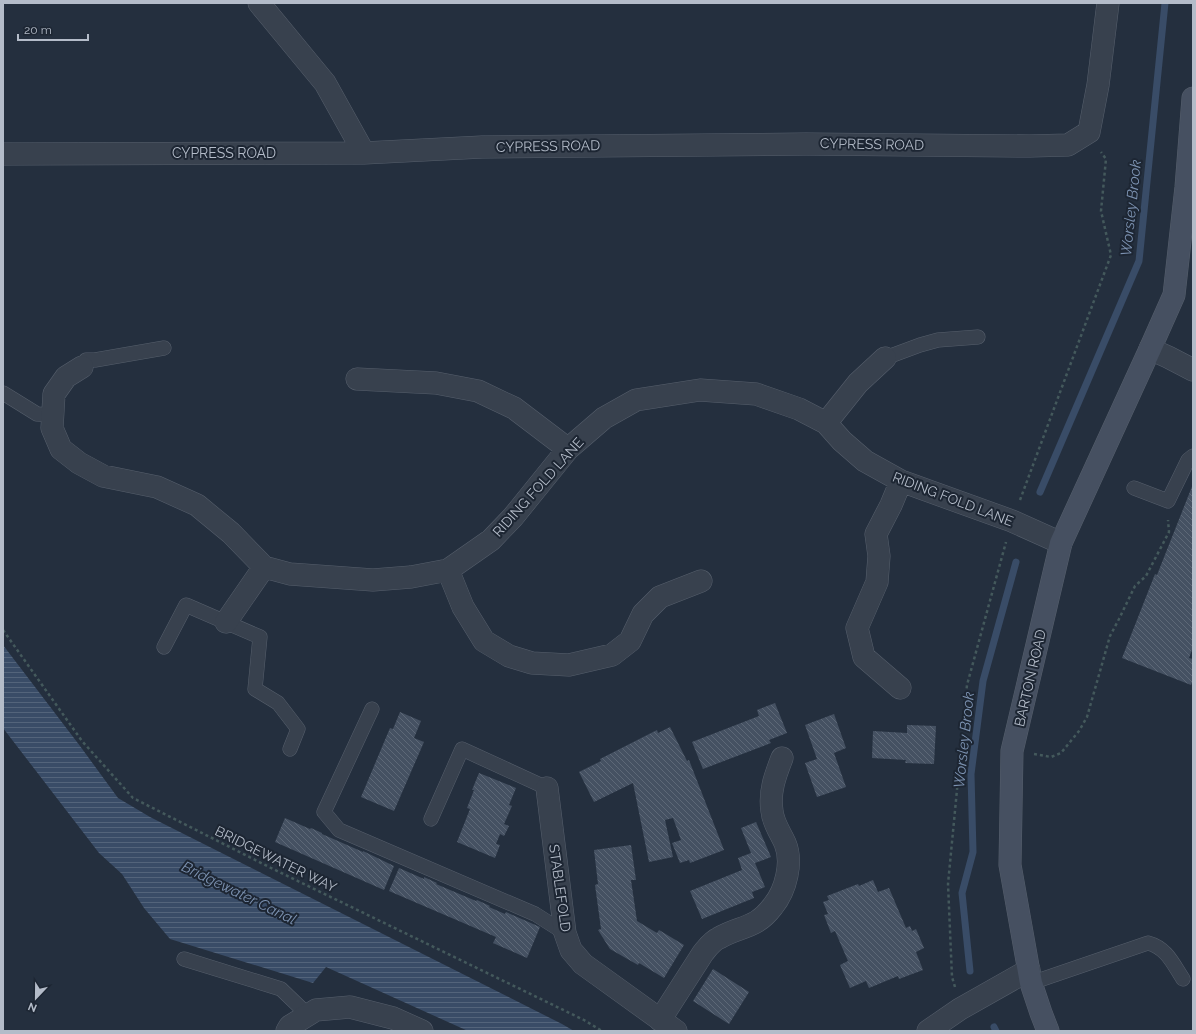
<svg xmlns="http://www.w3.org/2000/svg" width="1196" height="1034" font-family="Raleway,sans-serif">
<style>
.water{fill:url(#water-rules)}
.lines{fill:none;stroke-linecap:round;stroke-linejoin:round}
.stream{stroke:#394c67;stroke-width:7}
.building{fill:url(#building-back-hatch)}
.service-casing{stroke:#565f6c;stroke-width:15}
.minor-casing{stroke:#565f6c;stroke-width:23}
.secondary-casing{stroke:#565f6c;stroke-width:23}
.path{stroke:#44595c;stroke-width:2.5;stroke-dasharray:3 3;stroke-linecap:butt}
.service{stroke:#38414e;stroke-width:14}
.minor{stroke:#38414e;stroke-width:22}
.secondary{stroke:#465061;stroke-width:22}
.labels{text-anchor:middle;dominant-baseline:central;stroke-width:4;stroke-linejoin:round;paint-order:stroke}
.street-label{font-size:14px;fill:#b4bcc9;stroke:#1d2633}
.water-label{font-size:15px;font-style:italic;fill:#7c92b1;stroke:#1d2633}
</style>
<defs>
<pattern id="water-rules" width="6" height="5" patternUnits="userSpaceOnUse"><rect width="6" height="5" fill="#394c67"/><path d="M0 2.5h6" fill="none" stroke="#53647b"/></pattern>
<pattern id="building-back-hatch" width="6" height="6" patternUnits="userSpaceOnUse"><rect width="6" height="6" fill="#455162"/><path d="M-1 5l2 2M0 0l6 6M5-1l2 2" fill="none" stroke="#5d6877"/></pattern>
</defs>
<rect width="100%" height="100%" fill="#242f3e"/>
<path class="water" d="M 3,645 L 80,746 L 118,798 L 150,817 L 562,1024 L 574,1031 L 468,1031 L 326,967 L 313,983 L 170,939 L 144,908 L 122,874 L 99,853 L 3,728 Z"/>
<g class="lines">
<path class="stream" d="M 1040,492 L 1139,261 L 1165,3
M 970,971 L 962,893 L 973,852 L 971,774 L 983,681 L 1016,562
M 994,1027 L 996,1031"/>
</g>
<path class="building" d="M 1193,484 L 1193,647 L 1189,658 L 1193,659 L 1193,680 L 1191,685 L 1122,658 L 1155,574 L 1157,575 Z
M 775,703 L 787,733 L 769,740 L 771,743 L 703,769 L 692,742 L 759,716 L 757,710 Z
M 400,712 L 421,721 L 414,738 L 424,742 L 394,811 L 361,797 L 390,728 L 393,729 Z
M 834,714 L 846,748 L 834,753 L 846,787 L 817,797 L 805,763 L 817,759 L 805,725 Z
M 907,725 L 936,726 L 934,764 L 905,763 L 906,760 L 872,758 L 873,731 L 907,733 Z
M 670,727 L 687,761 L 689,760 L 724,850 L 690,863 L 689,860 L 680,863 L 672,843 L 681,840 L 673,818 L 665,820 L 673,857 L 649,862 L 633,783 L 594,802 L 579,772 L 601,761 L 600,759 L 657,730 L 658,733 Z
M 479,773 L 516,788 L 509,805 L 512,806 L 504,824 L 509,826 L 504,836 L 500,834 L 496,844 L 500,845 L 495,858 L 457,842 L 470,809 L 467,808 L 474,790 L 472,790 Z
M 285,818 L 310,829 L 311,828 L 322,833 L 322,834 L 363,852 L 363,851 L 394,866 L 384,890 L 275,842 Z
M 756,822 L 771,857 L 755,863 L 765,887 L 752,892 L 754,898 L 702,919 L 690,891 L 742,870 L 738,858 L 751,853 L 741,828 Z
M 631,845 L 636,880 L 631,880 L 637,921 L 657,933 L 659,930 L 684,945 L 664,978 L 639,963 L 638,965 L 610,949 L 598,930 L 601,929 L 595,885 L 598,884 L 594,850 Z
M 399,868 L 424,879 L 424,877 L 437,883 L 436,884 L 476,901 L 477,900 L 490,906 L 489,907 L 505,914 L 506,912 L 540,927 L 527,958 L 493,943 L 496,937 L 389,891 Z
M 873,880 L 878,892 L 889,888 L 906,928 L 910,926 L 912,931 L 916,929 L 924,948 L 916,952 L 923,970 L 899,979 L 898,976 L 869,988 L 866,981 L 850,988 L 840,965 L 848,961 L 835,931 L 831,933 L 824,915 L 828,914 L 823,902 L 829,900 L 827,896 L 858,884 L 859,886 Z
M 713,969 L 749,992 L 729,1024 L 693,1001 Z"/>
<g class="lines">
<defs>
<path id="service" d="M 885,358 L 920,345 L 938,340 L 978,337
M 82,367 L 86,360 L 95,360 L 164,348
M 3,393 L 37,414 L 53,415
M 1134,488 L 1168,501 L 1188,460 L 1193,456
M 164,647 L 186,605 L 260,637 L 255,689 L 278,703 L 298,729 L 290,749
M 372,709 L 324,812 L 339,830 L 535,914 L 565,933
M 431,819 L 462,749 L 547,788
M 184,959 L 281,989 L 308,1015
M 1031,983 L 1148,943 C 1167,948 1173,964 1183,979"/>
<path id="minor" d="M 259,3 L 325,83 L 364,153
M 3,154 L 364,153 L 482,147 L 806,144 L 1030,146 L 1068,145 L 1089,132 L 1098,85 L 1108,3
M 1150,349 L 1168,357 L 1193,370
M 82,367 L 66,377 L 54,394 L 52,428 L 61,449 L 79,463 L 103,476 L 157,487 L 197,505 L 231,533 L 264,567 L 290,574 L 373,580 L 411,577 L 448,570 L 491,540 L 513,517 L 568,449 L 604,418 L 636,400 L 700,390 L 756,394 L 799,409 L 826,423 L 842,441 L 865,461 L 901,481 L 1012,521 L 1061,543
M 357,379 L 436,383 L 478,391 L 514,408 L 568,449
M 826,423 L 858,383 L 885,358
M 448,570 L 463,607 L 484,641 L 509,656 L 532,663 L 569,665 L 612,655 L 630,641 L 643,614 L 660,597 L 701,581
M 226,622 L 264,567
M 900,688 L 864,657 L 857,628 L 877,582 L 879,556 L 876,534 L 891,505 L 901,481
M 547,788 L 565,933 L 571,950 L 583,964 L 676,1031
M 660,1020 L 703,953 C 708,947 712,941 719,938 C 741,925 755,930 773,906 C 786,890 793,862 785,843 C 780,832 773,823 772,811 C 769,792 775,776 782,758
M 287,1031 L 290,1026 L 316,1010 L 350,1007 L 393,1018 L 422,1031
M 928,1031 L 960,1009 L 1029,970"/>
<path id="secondary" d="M 1048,1031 L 1041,1013 L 1031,983 L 1010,865 L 1012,751 L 1061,543 L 1150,349 L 1174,295 L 1186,187 L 1193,98"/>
</defs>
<use href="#service" class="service-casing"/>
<use href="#minor" class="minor-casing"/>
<use href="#secondary" class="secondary-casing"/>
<path class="path" d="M 1020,500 L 1111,255 L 1101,211 L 1106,159 L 1101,152
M 3,630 L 82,741 L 133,798 L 271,868 L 584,1020 L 602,1031
M 1034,754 L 1051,757 L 1061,753 L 1079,731 L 1087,717 L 1110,636 L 1119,619 L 1135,586 L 1146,576 L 1169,532 L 1168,520
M 955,987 L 952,977 L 948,884 L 967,685 L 1006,542"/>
<use href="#service" class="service"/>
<use href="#minor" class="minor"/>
<use href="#secondary" class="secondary"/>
</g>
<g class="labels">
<g class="street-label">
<text transform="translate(872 144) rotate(1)">CYPRESS ROAD</text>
<text transform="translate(548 146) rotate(-1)">CYPRESS ROAD</text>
<text x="224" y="153">CYPRESS ROAD</text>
<text transform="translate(538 487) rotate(-48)">RIDING FOLD LANE</text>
<text transform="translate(953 499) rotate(21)">RIDING FOLD LANE</text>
<text transform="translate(1030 678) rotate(-77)">BARTON ROAD</text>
<text transform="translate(276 859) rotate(26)">BRIDGEWATER WAY</text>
<text transform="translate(560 888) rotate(82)">STABLEFOLD</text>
</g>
<g class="water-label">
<text transform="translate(1131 208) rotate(-84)">Worsley Brook</text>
<text transform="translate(964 740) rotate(-84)">Worsley Brook</text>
<text transform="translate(239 893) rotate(26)">Bridgewater Canal</text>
</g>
</g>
<rect width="1196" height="1034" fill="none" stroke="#b4bcc9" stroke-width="8"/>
<g transform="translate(36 998) rotate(202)" stroke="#1d2633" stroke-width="3" paint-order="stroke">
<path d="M0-3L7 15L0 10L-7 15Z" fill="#b4bcc9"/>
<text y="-6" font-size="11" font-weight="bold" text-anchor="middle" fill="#b4bcc9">N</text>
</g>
<path d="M18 34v6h70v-6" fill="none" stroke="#b4bcc9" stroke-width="2"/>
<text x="24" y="34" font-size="12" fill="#b4bcc9" stroke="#1d2633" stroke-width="3" paint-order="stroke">20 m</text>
</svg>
